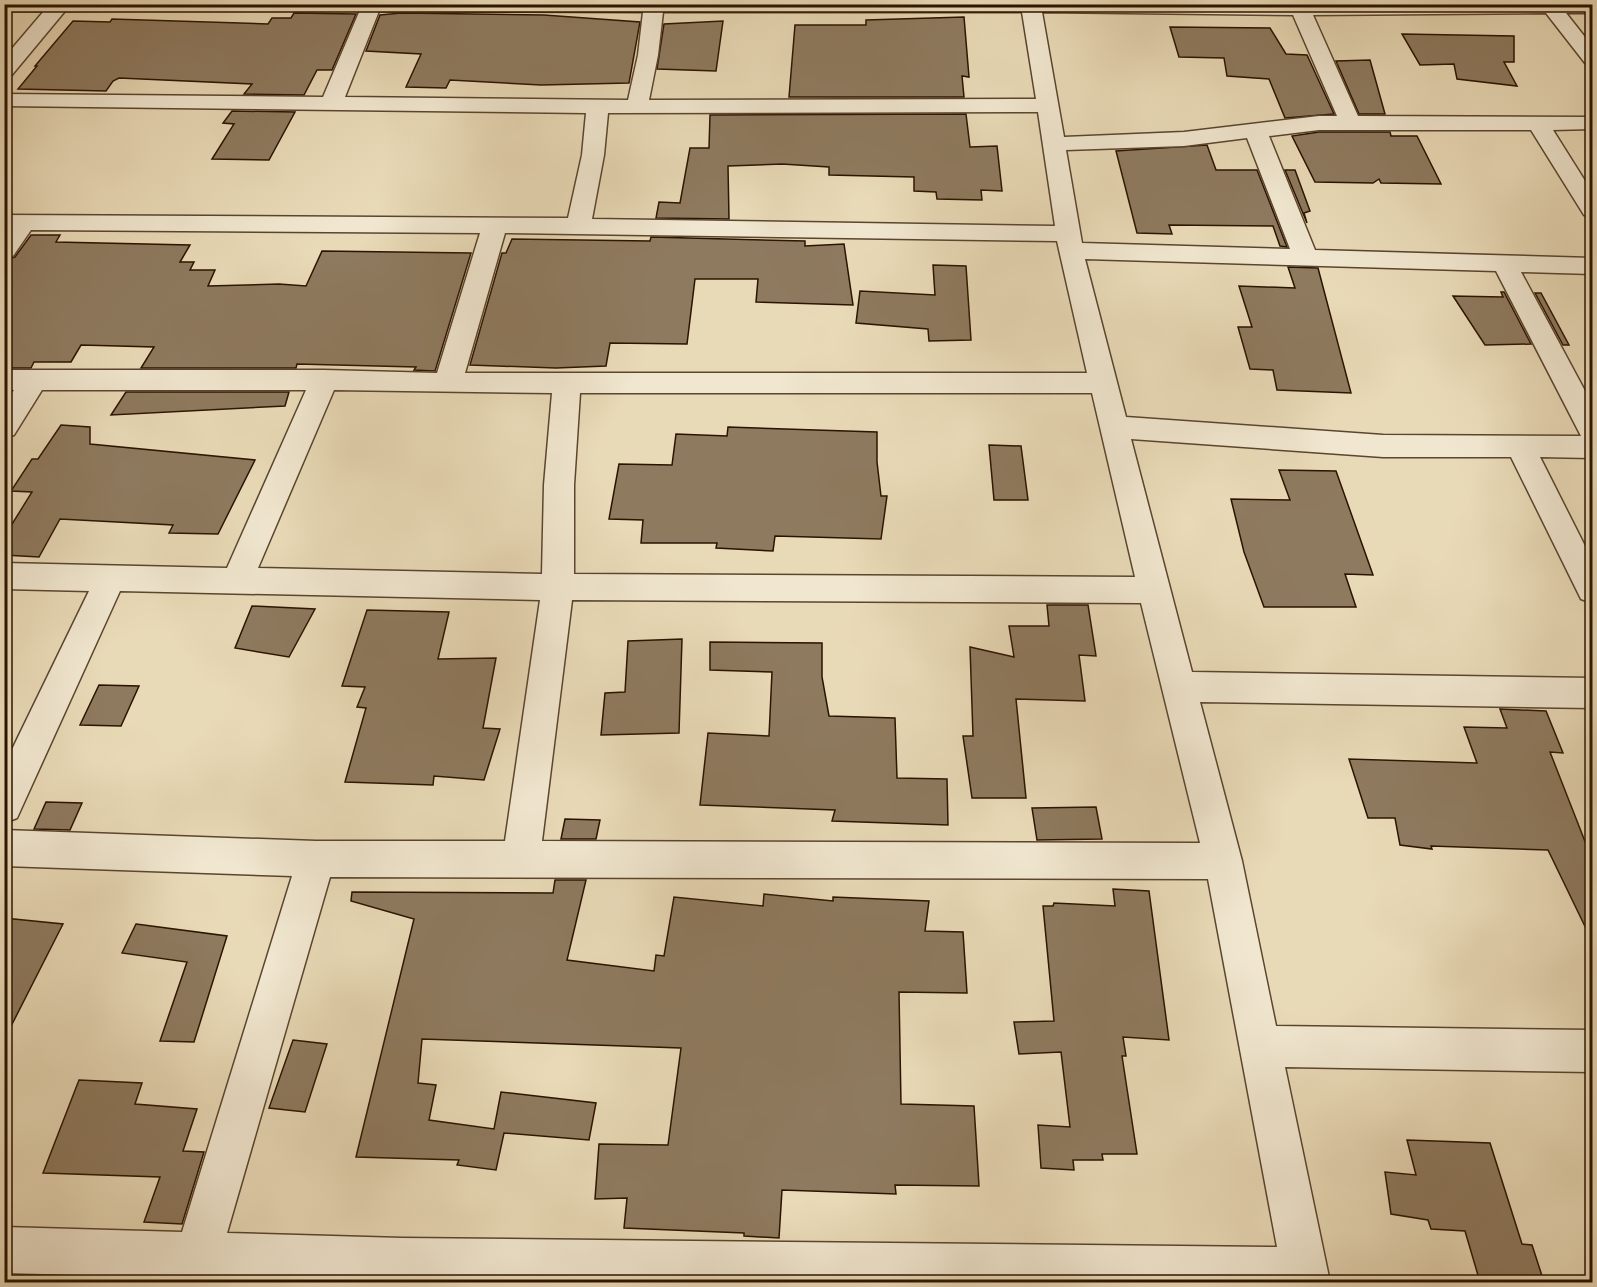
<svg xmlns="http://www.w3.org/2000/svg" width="1597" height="1287" font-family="'Libre Bodoni',serif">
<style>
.building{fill:#8e7a5f;stroke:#2b1300;stroke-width:1.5}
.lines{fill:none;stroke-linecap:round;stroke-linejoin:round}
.minor-casing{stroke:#5a452e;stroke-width:3}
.minor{fill:#f1e7d0;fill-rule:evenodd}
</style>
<rect width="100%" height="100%" fill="#e9dab7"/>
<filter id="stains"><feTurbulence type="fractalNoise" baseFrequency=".00333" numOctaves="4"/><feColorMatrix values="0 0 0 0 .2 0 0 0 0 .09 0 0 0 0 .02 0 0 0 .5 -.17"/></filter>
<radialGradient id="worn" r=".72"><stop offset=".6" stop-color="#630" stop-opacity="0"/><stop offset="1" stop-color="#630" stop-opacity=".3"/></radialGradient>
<path class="building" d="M 294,13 L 356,14 L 332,70 L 317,70 L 304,95 L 244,94 L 252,84 L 119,78 L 113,81 L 106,91 L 18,89 L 37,66 L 35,66 L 73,21 L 110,22 L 112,19 L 268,24 L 272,18 L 291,18 Z
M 401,13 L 544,15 L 640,22 L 629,83 L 541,85 L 450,80 L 446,88 L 406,87 L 421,54 L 366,51 L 380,15 Z
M 964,17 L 969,77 L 962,76 L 964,97 L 789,97 L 795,25 L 866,25 L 866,20 Z
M 723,21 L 716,71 L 657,69 L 664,24 Z
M 1170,27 L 1270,28 L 1286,54 L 1307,55 L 1334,114 L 1285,118 L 1269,79 L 1227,76 L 1224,58 L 1179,57 Z
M 1402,34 L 1514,36 L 1514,62 L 1504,62 L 1517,86 L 1457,79 L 1454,64 L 1420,65 Z
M 1370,60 L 1385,114 L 1359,114 L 1336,61 Z
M 232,111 L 295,112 L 269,160 L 212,159 L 234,124 L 223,123 Z
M 966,114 L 970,147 L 997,146 L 1002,191 L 981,190 L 982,200 L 937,199 L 936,192 L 914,191 L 914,177 L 829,175 L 829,167 L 782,164 L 728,166 L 729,219 L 656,218 L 659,202 L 680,203 L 690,148 L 709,148 L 710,115 Z
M 1319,132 L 1390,132 L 1391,136 L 1417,136 L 1441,184 L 1381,183 L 1379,179 L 1373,183 L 1315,182 L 1292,136 Z
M 1207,145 L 1216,170 L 1257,170 L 1287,247 L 1280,246 L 1273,226 L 1169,225 L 1172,234 L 1137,233 L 1116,151 Z
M 1285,170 L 1295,170 L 1310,211 L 1304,213 L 1307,223 Z
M 31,235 L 60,235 L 56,242 L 190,245 L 180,262 L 194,262 L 190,270 L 215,270 L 208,286 L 279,284 L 306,286 L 322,251 L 471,253 L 435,371 L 414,370 L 416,367 L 297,364 L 296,368 L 141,368 L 154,347 L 81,345 L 71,362 L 34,362 L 31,368 L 4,368 L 4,260 L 15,257 Z
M 651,237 L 805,241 L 805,246 L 844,244 L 853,305 L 756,302 L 758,279 L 695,279 L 687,344 L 610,343 L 606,366 L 556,368 L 470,365 L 502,253 L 506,253 L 512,239 L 650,241 Z
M 933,265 L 966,266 L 971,340 L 929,341 L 928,329 L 856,323 L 860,291 L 935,295 Z
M 1288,267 L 1318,268 L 1351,393 L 1277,390 L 1273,370 L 1250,369 L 1238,327 L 1252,327 L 1239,286 L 1295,288 Z
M 1501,292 L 1504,292 L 1531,344 L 1485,345 L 1453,296 L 1503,297 Z
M 1535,293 L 1541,293 L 1569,345 L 1563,345 Z
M 126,392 L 289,392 L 285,406 L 111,415 Z
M 61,425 L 90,427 L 90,444 L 255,460 L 218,534 L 169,533 L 173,525 L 60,519 L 39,557 L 4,555 L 4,537 L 32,492 L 11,491 L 32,459 L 38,459 Z
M 728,427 L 877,432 L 877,462 L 881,496 L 887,496 L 881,539 L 775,536 L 773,551 L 716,548 L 717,543 L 641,543 L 643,520 L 609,519 L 619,464 L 672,465 L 676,434 L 727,436 Z
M 989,445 L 1021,446 L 1028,500 L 994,500 Z
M 1279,470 L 1336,471 L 1373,575 L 1345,574 L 1356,607 L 1264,607 L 1244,552 L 1231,499 L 1290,500 Z
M 1047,605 L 1088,605 L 1096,656 L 1079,655 L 1085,701 L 1016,699 L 1026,798 L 972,798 L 963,736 L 973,736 L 970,647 L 1014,657 L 1009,626 L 1049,626 Z
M 252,606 L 315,609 L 289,657 L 235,648 Z
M 367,610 L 449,612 L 438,659 L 496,658 L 483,728 L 500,729 L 484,780 L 434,776 L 433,785 L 345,782 L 366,708 L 357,707 L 365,687 L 342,686 Z
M 682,639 L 679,733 L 601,735 L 605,693 L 625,692 L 628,641 Z
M 710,642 L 822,643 L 822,677 L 829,716 L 895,718 L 897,778 L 947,779 L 948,825 L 832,821 L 835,810 L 700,805 L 708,733 L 769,736 L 772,672 L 710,670 Z
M 99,685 L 139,686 L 121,726 L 80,725 Z
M 1500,709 L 1546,711 L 1563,753 L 1550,752 L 1593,862 L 1593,943 L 1548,850 L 1431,846 L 1432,849 L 1400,845 L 1395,818 L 1368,818 L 1349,759 L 1477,763 L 1464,727 L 1507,728 Z
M 46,802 L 82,803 L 70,830 L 34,829 Z
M 1096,807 L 1102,839 L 1037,840 L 1032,808 Z
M 565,819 L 600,820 L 596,839 L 561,839 Z
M 555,880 L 586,880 L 567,960 L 654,971 L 656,955 L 664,956 L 674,897 L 763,906 L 764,894 L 833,901 L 833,897 L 929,901 L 925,931 L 963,932 L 967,993 L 899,992 L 901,1104 L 974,1106 L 979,1186 L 895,1185 L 896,1194 L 782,1190 L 779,1238 L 744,1236 L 744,1233 L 624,1228 L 627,1198 L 595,1199 L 599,1144 L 668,1145 L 681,1048 L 422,1039 L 418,1083 L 436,1085 L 429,1120 L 494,1129 L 501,1092 L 596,1103 L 589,1140 L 504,1133 L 496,1170 L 457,1165 L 459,1160 L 356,1157 L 414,919 L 351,901 L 352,892 L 553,893 Z
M 1113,889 L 1149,891 L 1169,1040 L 1123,1037 L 1126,1056 L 1122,1056 L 1137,1154 L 1102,1154 L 1103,1160 L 1073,1160 L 1074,1170 L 1041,1168 L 1038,1125 L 1070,1127 L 1061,1052 L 1019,1054 L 1014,1022 L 1054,1021 L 1043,906 L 1053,906 L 1054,903 L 1115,906 Z
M 4,918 L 63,924 L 4,1040 Z
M 136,924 L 227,936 L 194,1042 L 160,1041 L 187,962 L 122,953 Z
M 293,1040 L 327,1044 L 305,1112 L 269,1108 Z
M 79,1080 L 142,1083 L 135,1104 L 197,1109 L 183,1151 L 204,1152 L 182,1224 L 144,1222 L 160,1177 L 43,1173 Z
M 1407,1140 L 1490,1143 L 1522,1244 L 1532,1245 L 1544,1282 L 1480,1282 L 1465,1231 L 1431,1229 L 1428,1220 L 1391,1214 L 1385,1172 L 1416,1175 Z"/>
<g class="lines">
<defs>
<path id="minor" d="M 4,4 L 183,4 L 181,8 L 174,10 L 65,11 L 11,76 L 4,78 L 4,58 L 44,11 L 4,11 Z
M 272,4 L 1592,4 L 1592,13 L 1566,13 L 1592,46 L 1592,65 L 1585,63 L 1546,13 L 1313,15 L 1358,116 L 1592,117 L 1592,129 L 1553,130 L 1592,192 L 1592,217 L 1584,215 L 1531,130 L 1319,130 L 1269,136 L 1315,250 L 1592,258 L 1592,274 L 1521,272 L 1592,404 L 1592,458 L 1540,457 L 1592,560 L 1592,603 L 1581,599 L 1511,457 L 1383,457 L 1131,439 L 1192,672 L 1592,678 L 1592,708 L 1200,702 L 1242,861 L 1276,1026 L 1592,1030 L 1592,1072 L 1285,1067 L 1330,1282 L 349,1282 L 4,1273 L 4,1227 L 182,1232 L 292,876 L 4,866 L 4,830 L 316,841 L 505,841 L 540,600 L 120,591 L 17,818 L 4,823 L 4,766 L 89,591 L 4,589 L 4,563 L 227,568 L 306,390 L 42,390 L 14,435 L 4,438 L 4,404 L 14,390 L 4,390 L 4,370 L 324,370 L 437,373 L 480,233 L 31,230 L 13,256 L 4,258 L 4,215 L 568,218 L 582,155 L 586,113 L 4,106 L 4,94 L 323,97 L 360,10 L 281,10 L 274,8 ZM 379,11 L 643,12 L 638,55 L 628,100 L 345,97 ZM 663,12 L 1022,12 L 1036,99 L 649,100 L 658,55 ZM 1042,12 L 1293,15 L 1337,116 L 1319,116 L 1184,132 L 1064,137 ZM 1038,112 L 1055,226 L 592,219 L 604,155 L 608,113 ZM 1247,138 L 1290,249 L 1082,243 L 1066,150 L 1184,146 ZM 505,233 L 1057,241 L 1087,373 L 465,373 ZM 1085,259 L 1496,271 L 1581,436 L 1383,435 L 1126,417 ZM 334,390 L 552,393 L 544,485 L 542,574 L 258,568 ZM 580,393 L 1092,393 L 1135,577 L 574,574 L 574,485 ZM 572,600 L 1141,603 L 1200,843 L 542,841 ZM 330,877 L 1208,879 L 1277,1247 L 402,1238 L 227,1233 Z"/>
</defs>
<use href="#minor" class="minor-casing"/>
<use href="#minor" class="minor"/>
</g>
<rect width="1597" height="1287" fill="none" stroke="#e9dab7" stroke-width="24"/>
<rect x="6" y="6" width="1585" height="1275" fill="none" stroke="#2b1300" stroke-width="3"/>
<rect x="12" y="12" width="1573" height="1263" fill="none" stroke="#2b1300" stroke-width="1.5"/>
<rect width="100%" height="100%" filter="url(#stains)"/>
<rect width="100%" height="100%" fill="url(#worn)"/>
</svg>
